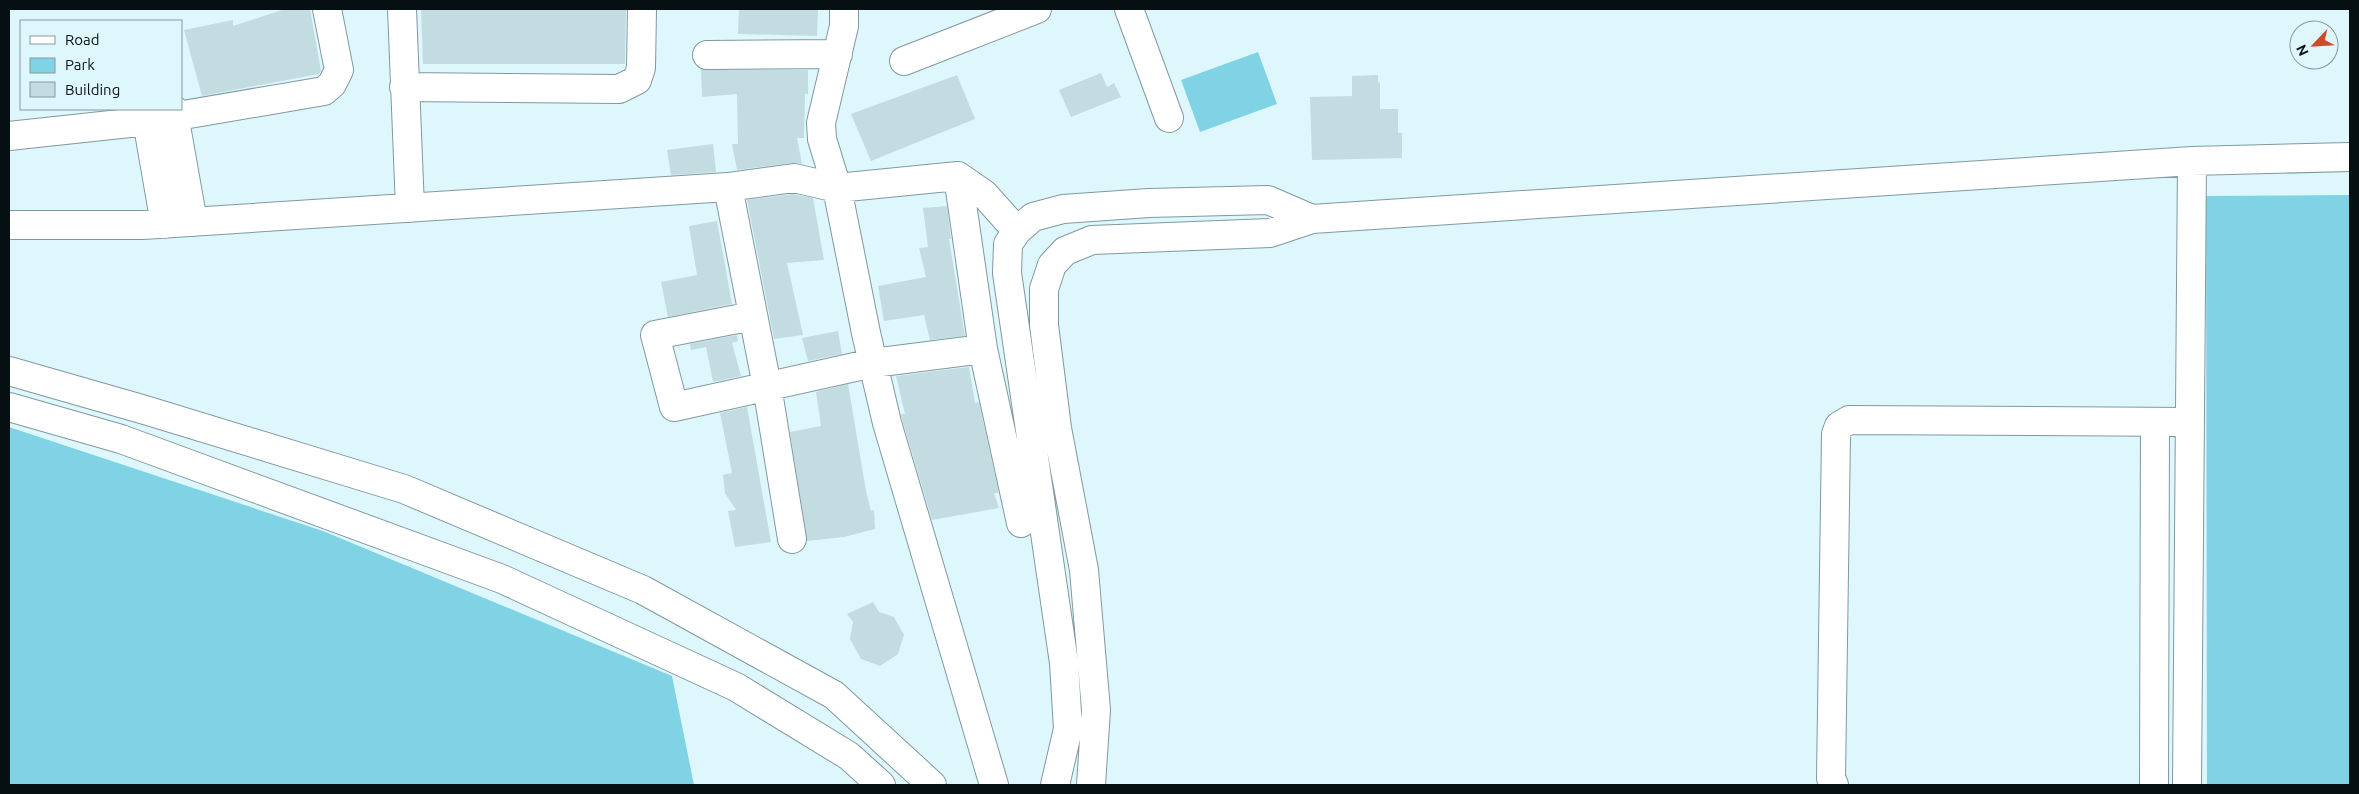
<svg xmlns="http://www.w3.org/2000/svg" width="2359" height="794" font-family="Ubuntu,sans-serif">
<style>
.green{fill:#7fd3e5}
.building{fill:#c2dce2}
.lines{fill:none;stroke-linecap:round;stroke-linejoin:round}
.minor-casing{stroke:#80999e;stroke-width:30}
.minor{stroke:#fff;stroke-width:28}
</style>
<rect width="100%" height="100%" fill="#ddf7fd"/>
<path class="green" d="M 1258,52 L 1277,104 L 1200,132 L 1181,80 Z
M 2350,195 L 2350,785 L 2207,785 L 2206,196 Z
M 9,427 L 323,531 L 672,676 L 694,785 L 9,785 Z"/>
<path class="building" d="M 285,9 L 310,9 L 321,71 L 319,74 L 202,96 L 184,30 L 233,20 L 233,26 Z
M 421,9 L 626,9 L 625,64 L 423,64 Z
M 739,9 L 818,9 L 817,36 L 738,34 Z
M 701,69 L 808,70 L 808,94 L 805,94 L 804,138 L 797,138 L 802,164 L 792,163 L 737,170 L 732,144 L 738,144 L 737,94 L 702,97 Z
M 1101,73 L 1107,87 L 1114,83 L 1121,97 L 1071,117 L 1059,90 Z
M 957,75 L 975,119 L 871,161 L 851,114 Z
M 1378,75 L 1378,83 L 1380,82 L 1380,109 L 1398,109 L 1398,133 L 1402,133 L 1402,158 L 1312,160 L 1310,97 L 1352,96 L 1352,76 Z
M 713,144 L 716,172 L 671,175 L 667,150 Z
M 793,194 L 813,198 L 824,260 L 787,263 L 803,335 L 774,339 L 747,200 Z
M 947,206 L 951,239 L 949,239 L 965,336 L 930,340 L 924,315 L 884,321 L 878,286 L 926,277 L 919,248 L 928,247 L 923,208 Z
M 717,221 L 732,304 L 668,317 L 661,282 L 697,275 L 689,226 Z
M 838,331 L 842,354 L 808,361 L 802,338 Z
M 737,335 L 738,341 L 732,343 L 741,376 L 713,382 L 706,347 L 691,350 L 690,344 Z
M 969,367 L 975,403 L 979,402 L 998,489 L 998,493 L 994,493 L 999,508 L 932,520 L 902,419 L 901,414 L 905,414 L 896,376 Z
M 848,384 L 866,491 L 871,511 L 874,510 L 875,529 L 844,537 L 807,541 L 790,432 L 821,426 L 816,392 Z
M 747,407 L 771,542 L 735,547 L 728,511 L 736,510 L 725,493 L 723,475 L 732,473 L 720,413 Z
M 873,602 L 879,612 L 894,617 L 904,635 L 898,654 L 880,666 L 861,659 L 850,639 L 853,622 L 847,614 Z"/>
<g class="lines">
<defs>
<path id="minor" d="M 402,9 L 410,208
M 844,9 L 844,26 L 821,123 L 822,139 L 837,188 L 866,333 L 887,423 L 994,785
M 1129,9 L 1169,118
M 707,55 L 838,54
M 904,61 L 1037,9
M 404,87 L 619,89 L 637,80 L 641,68 L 642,9
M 145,109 L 165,224
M 173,109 L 193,222
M 9,136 L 148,121 L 324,91 L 332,84 L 339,70 L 327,9
M 958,176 L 983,349 L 1021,523
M 728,187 L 767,386 L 792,539
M 1312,219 L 2192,161 L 2350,157
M 9,225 L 143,225 L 728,187 L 794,178 L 837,188 L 958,176 L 984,194 L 1017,231
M 753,316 L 655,335 L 674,407 L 873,363 L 983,349
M 9,371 L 145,410 L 404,489 L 643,590 L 834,695 L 932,785
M 9,407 L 121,439 L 502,579 L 736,687 L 849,756 L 881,785
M 1055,785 L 1068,729 L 1064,663 L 1007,273 L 1008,244 L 1017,231 L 1033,217 L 1063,209 L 1149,203 L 1268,200 L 1312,219 L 1270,233 L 1092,240 L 1065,251 L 1052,265 L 1044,289 L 1044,325 L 1057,428 L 1084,570 L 1096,710 L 1091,785
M 1834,785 L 1831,778 L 1836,434 L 1839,426 L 1849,420 L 2190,422
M 2154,785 L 2155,423
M 2187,785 L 2192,161"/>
</defs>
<use href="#minor" class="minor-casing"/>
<use href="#minor" class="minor"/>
</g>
<rect width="2359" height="794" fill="none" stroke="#060f11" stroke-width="20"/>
<rect x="20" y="20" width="162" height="90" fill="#ddf7fd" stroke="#879a9f"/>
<rect x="30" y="36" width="25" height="8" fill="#ffffff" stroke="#879a9f"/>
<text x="65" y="45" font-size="15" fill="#060f11">Road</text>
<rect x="30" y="58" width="25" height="15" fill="#7fd3e5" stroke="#879a9f"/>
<text x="65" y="70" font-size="15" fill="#060f11">Park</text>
<rect x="30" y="82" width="25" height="15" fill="#c2dce2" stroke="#879a9f"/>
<text x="65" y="95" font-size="15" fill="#060f11">Building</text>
<g transform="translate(2314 45) rotate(245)"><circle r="24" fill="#ddf7fd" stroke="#879a9f"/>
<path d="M0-4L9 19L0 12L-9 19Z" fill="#d3482c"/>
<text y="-8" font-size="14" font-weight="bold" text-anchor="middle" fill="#060f11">N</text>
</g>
</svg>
